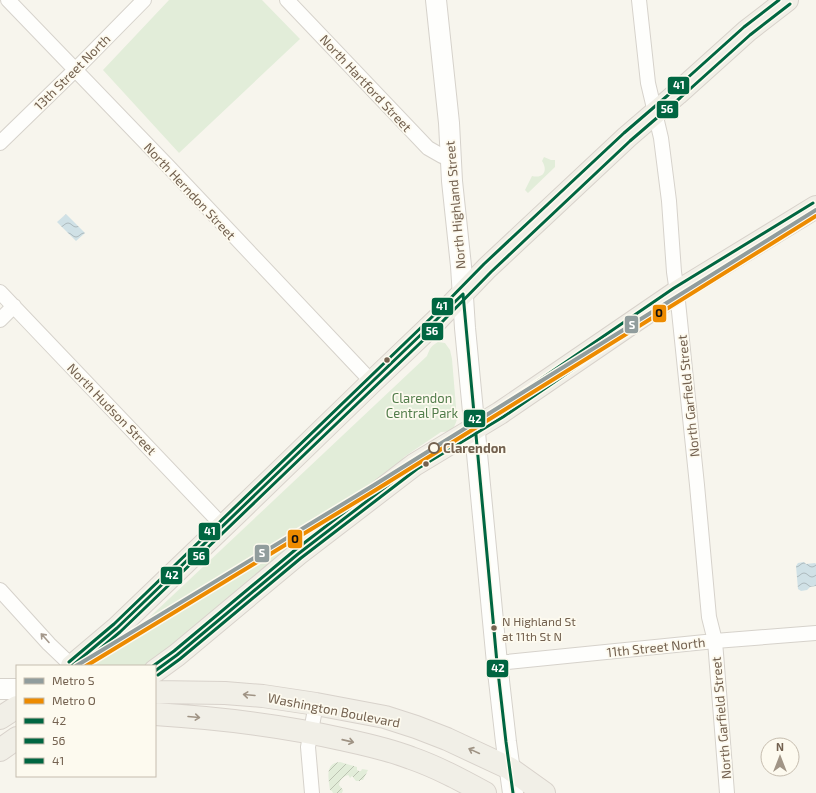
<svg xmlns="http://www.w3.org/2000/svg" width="816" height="793" font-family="'Exo 2',sans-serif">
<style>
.green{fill:#e2edd9}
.garden{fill:url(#garden-furrows)}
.water{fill:url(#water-waves)}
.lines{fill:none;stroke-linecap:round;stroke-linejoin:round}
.street-casing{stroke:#d6d2cb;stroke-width:16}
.secondary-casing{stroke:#d6d2cb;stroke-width:22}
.primary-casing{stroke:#d8d2cb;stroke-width:24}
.street{stroke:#fefefc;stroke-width:14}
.secondary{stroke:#fefefc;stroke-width:20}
.primary{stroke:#f1efe7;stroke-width:22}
.bus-1-casing{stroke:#fdfaef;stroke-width:6}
.bus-2-casing{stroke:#fdfaef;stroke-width:6}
.bus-3-casing{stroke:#fdfaef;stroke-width:6}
.bus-1{stroke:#006641;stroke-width:3}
.bus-2{stroke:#006641;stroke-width:3}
.bus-3{stroke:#006641;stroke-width:3}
.metro-1-casing{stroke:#fdfaef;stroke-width:7}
.metro-2-casing{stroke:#fdfaef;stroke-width:7}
.metro-1{stroke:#919d9d;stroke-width:4}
.metro-2{stroke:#ed8b00;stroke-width:4}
.oneway{stroke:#a4988c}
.oneway2{stroke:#9f9384}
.bus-dot{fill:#73614f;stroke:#fdfaef;stroke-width:1.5}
.stop-dot{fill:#fdfaef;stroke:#73614f;stroke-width:2}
.labels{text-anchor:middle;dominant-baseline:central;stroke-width:3.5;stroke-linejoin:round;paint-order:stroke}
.bus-label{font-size:12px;fill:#73614f;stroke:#fdfaef;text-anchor:start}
.street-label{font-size:13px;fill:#73614f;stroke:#fdfaef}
.park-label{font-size:13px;fill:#527d4b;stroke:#fdfaef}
.stop-label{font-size:13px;font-weight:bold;fill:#73614f;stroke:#fdfaef;text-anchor:start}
.line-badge{stroke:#fdfaef;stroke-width:1.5}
.badge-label{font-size:11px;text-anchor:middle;font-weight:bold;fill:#fff}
.pale-badge-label{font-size:11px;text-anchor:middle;font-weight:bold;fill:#111}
</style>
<defs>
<pattern id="garden-furrows" width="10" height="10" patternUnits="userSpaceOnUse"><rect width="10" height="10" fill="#e2edd9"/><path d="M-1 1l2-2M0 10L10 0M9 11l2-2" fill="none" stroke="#bcc3b2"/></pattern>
<pattern id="water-waves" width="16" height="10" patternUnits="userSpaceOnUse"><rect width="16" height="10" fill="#d0e1e6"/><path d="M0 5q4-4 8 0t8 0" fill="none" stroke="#adbabd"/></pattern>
</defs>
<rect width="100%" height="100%" fill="#f7f5ed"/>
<path class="green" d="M 169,0 L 262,0 L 300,39 L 179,153 L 103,70 Z
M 544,157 L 551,160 L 555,160 L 555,167 L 528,193 L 525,190 L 532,176 C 544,179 548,170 542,161 Z
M 438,342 L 445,343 L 450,350 L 452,359 L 457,419 C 454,429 452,432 441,432 L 404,457 L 398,468 L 148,666 L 93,666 L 93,665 L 103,653 L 129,630 L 137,629 L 427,356 C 430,348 431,346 438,342 Z"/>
<path class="garden" d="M 340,762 L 357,767 L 357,770 L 359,771 L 361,771 L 362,769 L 368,770 L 363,780 L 360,780 L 360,781 L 356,781 L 352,776 L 350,778 L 349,776 L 348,775 C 343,777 340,779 339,785 L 343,790 L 342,793 L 333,793 L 332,791 L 330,790 C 329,779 324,763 340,762 Z"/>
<path class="water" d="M 66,214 L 85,233 L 76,241 L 57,222 Z
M 804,562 L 806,564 L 815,563 L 816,564 L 816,586 L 810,587 L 807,590 L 801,591 L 798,589 L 796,566 L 798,563 Z"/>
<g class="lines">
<defs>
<path id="street" d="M 8,0 L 167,165 L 372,382
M 287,0 L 428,148 L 442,156 L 450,157
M 639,0 L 648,83 L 661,138 L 669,201 L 674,272 L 677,292 L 697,485 L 709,617 L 715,641 L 727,793
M 0,143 L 75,70 L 144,0
M 0,292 L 223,526
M 0,320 L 14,306
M 0,590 L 49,644 L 72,666
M 497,663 L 715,641 L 816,633
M 312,793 L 308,747 L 316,704"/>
<path id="secondary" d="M 436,0 L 449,123 L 452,181 L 461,266 L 465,328 L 497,663 L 506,742 L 513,793
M 0,689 L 17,689"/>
<path id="primary" d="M 72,666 L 117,628 L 242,508 L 372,382 L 438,319 L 487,268 L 627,137 L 677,94 L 747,31 L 787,0
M 155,671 L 177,655 L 298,554 L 414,465 L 500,413 L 677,292 L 816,207
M 155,692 L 225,693 L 263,696 L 316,704 L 385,717 L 416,727 L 447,739 L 509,768 L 544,793
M 155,714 C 218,718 280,725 341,739 C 364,744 388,749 411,758 C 437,767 461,780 485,793
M 0,718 L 17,707
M 0,750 L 17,738"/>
</defs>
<use href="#street" class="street-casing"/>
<use href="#secondary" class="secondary-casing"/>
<use href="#primary" class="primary-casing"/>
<use href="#street" class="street"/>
<use href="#secondary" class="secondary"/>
<use href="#primary" class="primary"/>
<defs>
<path id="bus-1" d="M 463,294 L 497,663 L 506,742 L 513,793
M 72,666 L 117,628 L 463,294
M 155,671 L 177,655 L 298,554 L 414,465 L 475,429"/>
<path id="bus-2" d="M 80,666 L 120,632 L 441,323 L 491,272 L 630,141 L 680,98 L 750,35 L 790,4
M 158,675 L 180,659 L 301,558 L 417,469 L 503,417 L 680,296 L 816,213"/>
<path id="bus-3" d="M 69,662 L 114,624 L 434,315 L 484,264 L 624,133 L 674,90 L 744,27 L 779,0
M 153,666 L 174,651 L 295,550 L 411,461 L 497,409 L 674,288 L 813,203"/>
</defs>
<use href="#bus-1" class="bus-1-casing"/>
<use href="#bus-2" class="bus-2-casing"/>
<use href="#bus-3" class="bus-3-casing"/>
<use href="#bus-1" class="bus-1"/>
<use href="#bus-2" class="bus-2"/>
<use href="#bus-3" class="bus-3"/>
<defs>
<path id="metro-1" d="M 76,666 L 371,487 L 816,210"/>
<path id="metro-2" d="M 86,666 L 374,491 L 816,216"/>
</defs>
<use href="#metro-1" class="metro-1-casing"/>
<use href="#metro-2" class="metro-2-casing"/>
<use href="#metro-1" class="metro-1"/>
<use href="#metro-2" class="metro-2"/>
</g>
<defs><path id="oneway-shaft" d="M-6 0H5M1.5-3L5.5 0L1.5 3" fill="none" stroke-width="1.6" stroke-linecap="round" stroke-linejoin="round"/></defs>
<use class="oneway" href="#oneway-shaft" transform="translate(45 638) rotate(-132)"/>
<g class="oneway2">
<use href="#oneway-shaft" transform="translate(249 695) rotate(-175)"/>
<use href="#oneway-shaft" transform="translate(194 717) rotate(5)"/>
<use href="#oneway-shaft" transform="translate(348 741) rotate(13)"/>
<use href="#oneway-shaft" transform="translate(474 751) rotate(-155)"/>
</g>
<g class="bus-dot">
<circle cx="387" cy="360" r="3.5"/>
<circle cx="426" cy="464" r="3.5"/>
<circle cx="494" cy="628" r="3.5"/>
</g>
<circle class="stop-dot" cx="434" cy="448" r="5"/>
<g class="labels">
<g class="bus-label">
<text x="502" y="621">N Highland St<tspan x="502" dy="15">at 11th St N</tspan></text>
</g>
<g class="street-label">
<text transform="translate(72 72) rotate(-45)">13th Street North</text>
<text transform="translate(366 83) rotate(47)">North Hartford Street</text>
<text transform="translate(190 191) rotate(47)">North Herndon Street</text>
<text transform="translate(455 205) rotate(-95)">North Highland Street</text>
<text transform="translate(688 396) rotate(-96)">North Garfield Street</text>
<text transform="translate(112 409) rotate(46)">North Hudson Street</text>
<text transform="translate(656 647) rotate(-6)">11th Street North</text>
<text transform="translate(334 710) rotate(11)">Washington Boulevard</text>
<text transform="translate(721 718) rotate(-95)">North Garfield Street</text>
</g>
<g class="park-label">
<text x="422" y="398">Clarendon<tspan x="422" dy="15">Central Park</tspan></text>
</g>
<g class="stop-label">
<text x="443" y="448">Clarendon</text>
</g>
</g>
<g class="line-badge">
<rect x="667" y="76" width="23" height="19" rx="4" fill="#006641"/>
<rect x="656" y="100" width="23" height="19" rx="4" fill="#006641"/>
<rect x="431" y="297" width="23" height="19" rx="4" fill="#006641"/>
<rect x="652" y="304" width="15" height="19" rx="4" fill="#ed8b00"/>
<rect x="624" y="315" width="15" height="19" rx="4" fill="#919d9d"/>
<rect x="421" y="322" width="23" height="19" rx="4" fill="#006641"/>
<rect x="463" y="409" width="23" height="19" rx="4" fill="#006641"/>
<rect x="198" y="522" width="23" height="19" rx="4" fill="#006641"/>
<rect x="287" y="529" width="16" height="20" rx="4" fill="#ed8b00"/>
<rect x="254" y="544" width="16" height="19" rx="4" fill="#919d9d"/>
<rect x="187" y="547" width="23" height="19" rx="4" fill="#006641"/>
<rect x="160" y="566" width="23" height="19" rx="4" fill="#006641"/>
<rect x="486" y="659" width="23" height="19" rx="4" fill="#006641"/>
</g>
<g class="badge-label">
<text x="679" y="89">41</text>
<text x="667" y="113">56</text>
<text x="442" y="310">41</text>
<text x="632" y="329">S</text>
<text x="432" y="335">56</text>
<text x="475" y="423">42</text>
<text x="210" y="535">41</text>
<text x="262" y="557">S</text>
<text x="199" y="560">56</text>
<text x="172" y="579">42</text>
<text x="498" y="672">42</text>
</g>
<g class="pale-badge-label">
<text x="659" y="317">O</text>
<text x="295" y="543">O</text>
</g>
<rect x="16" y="665" width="140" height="112" fill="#fdfaef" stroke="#c6bdaf"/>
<rect x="24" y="678" width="20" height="6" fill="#919d9d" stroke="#c6bdaf"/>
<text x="52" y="685" font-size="12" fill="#73614f">Metro S</text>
<rect x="24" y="698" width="20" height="6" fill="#ed8b00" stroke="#c6bdaf"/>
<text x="52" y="705" font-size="12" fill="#73614f">Metro O</text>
<rect x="24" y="718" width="20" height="6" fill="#006641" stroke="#c6bdaf"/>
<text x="52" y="725" font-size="12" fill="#73614f">42</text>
<rect x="24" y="738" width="20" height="6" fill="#006641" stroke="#c6bdaf"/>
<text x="52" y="745" font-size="12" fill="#73614f">56</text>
<rect x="24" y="758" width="20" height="6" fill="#006641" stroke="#c6bdaf"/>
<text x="52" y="765" font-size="12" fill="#73614f">41</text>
<g transform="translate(780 757)"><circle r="19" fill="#fdfaef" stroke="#c6bdaf"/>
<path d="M0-3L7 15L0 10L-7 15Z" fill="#a19586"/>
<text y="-6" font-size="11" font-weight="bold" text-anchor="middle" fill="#73614f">N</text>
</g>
</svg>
